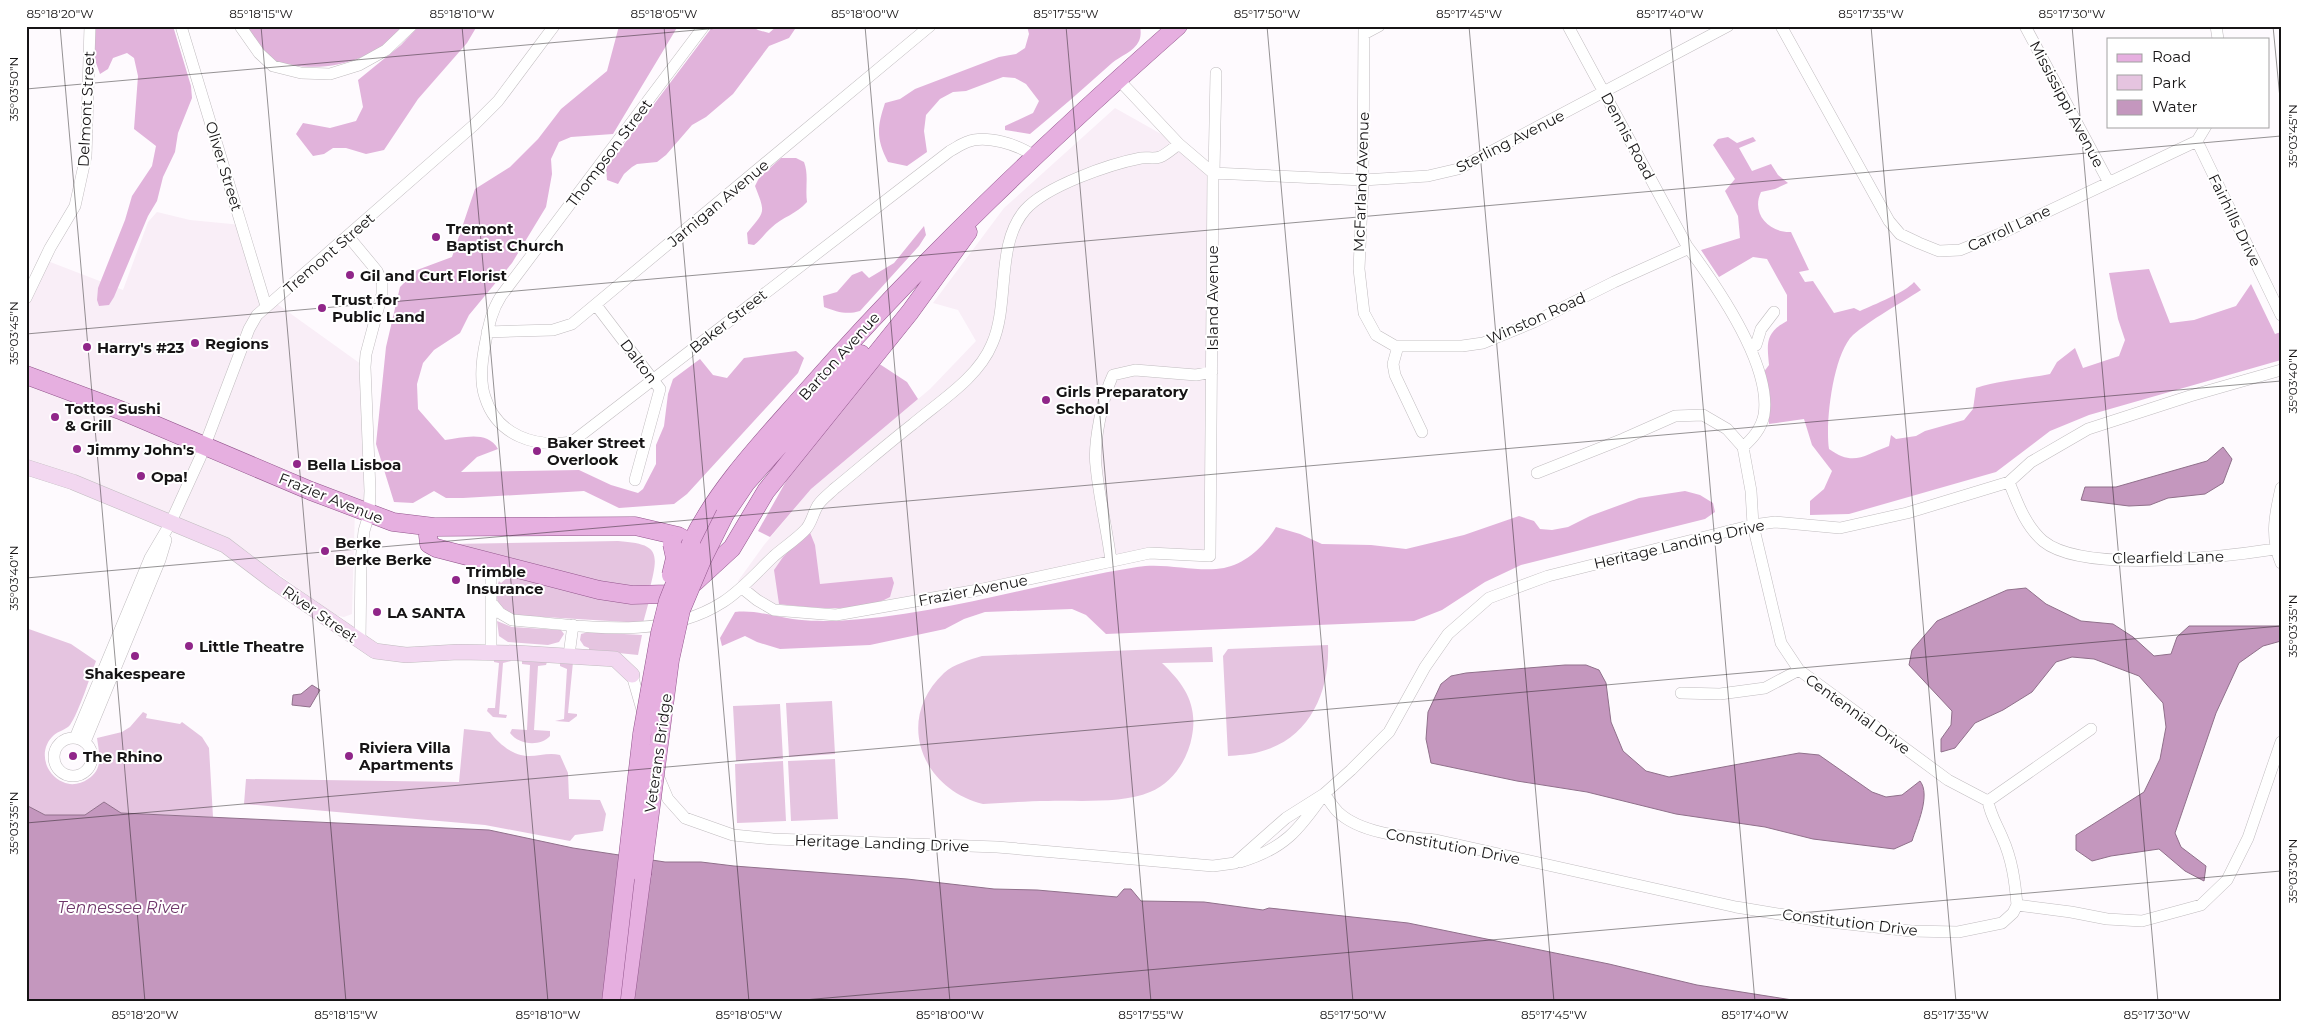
<svg xmlns="http://www.w3.org/2000/svg" width="2307" height="1028" font-family="Montserrat,sans-serif">
<style>
.built{fill:#f9eef7}
.green{fill:#e5c4e0}
.forest{fill:#e1b3db}
.water{fill:#c497be;stroke:#90708b}
.lines{fill:none;stroke-linecap:round;stroke-linejoin:round}
.street-casing{stroke:#c0bcbf;stroke-width:12}
.secondary-casing{stroke:#c0bcbf;stroke-width:16}
.primary-casing{stroke:#92568c;stroke-width:19}
.street{stroke:#fff;stroke-width:11}
.secondary{stroke:#f2d7f0;stroke-width:15}
.primary{stroke:#e6afe0;stroke-width:18}
.primary-bridge-casing{stroke:#92568c;stroke-width:19;stroke-linecap:butt}
.primary-bridge{stroke:#e6afe0;stroke-width:18}
.ticks{fill:none;stroke:#161415;stroke-width:1;stroke-opacity:0.45}
.poi-dot{fill:#902689;stroke:#fff;stroke-width:2}
.labels{text-anchor:middle;dominant-baseline:central;stroke-width:4;stroke-linejoin:round;paint-order:stroke}
.street-label{font-size:15px;fill:#161415;stroke:#fff}
.poi-label{font-size:15px;font-weight:bold;fill:#161415;stroke:#fff;text-anchor:start}
.water-label{font-size:16px;font-style:italic;fill:#6f376a;stroke:#fff}
.neatline{fill:none;stroke:#161415;stroke-width:2}
.ticks-label{font-size:12px;text-anchor:middle;fill:#161415}
</style>
<rect width="100%" height="100%" fill="#fefafe"/>
<path class="built" d="M 1115,108 L 1179,144 L 1213,173 L 1210,556 L 1150,553 L 836,615 L 774,610 L 742,588 L 738,581 L 764,545 L 811,489 L 930,389 L 976,341 L 958,310 L 933,303 L 1004,208 Z
M 157,212 L 190,220 L 242,225 L 266,306 L 273,301 L 365,367 L 369,514 L 355,509 L 352,614 L 344,617 L 335,615 L 231,540 L 26,459 L 26,298 L 45,260 L 123,290 L 148,222 Z"/>
<path class="green" d="M 618,541 C 659,544 659,552 650,588 L 630,589 L 451,544 Z
M 508,577 L 517,577 L 649,601 L 643,623 L 511,615 L 499,606 L 495,591 L 499,581 L 501,583 Z
M 497,621 L 512,627 L 561,630 L 564,634 L 559,642 L 548,645 L 508,642 L 499,636 Z
M 26,628 L 71,644 L 96,661 C 90,677 79,712 70,725 C 66,730 58,731 54,735 C 38,749 44,774 63,782 C 71,786 81,784 88,779 C 104,769 99,753 97,738 L 122,732 L 130,727 L 143,712 L 147,714 L 146,718 L 180,724 L 182,722 L 202,737 L 209,748 L 213,817 L 121,813 L 104,802 L 85,815 L 45,815 L 26,805 Z
M 588,632 L 642,635 L 638,655 L 589,650 L 589,648 L 584,646 L 580,640 L 581,634 Z
M 1328,645 C 1330,692 1309,740 1259,752 C 1249,755 1238,755 1228,756 L 1223,656 L 1228,649 Z
M 1212,647 L 1213,662 L 1162,663 C 1184,684 1198,704 1192,736 C 1188,759 1173,783 1150,792 C 1122,804 1079,800 1048,801 C 1027,801 1005,803 983,804 C 922,789 894,720 944,673 C 954,664 969,660 982,656 Z
M 494,658 L 510,658 L 511,661 L 503,663 L 499,714 L 507,715 L 506,718 L 493,717 L 487,711 L 488,708 L 495,708 L 499,663 L 494,662 Z
M 522,659 L 547,662 L 546,665 L 538,666 L 534,730 L 550,731 L 550,736 C 540,747 519,745 510,733 L 512,729 L 527,730 L 530,665 L 522,664 Z
M 560,662 L 573,662 L 568,713 L 577,714 L 577,716 L 569,722 L 555,721 L 564,719 L 567,669 L 560,666 Z
M 832,701 L 835,754 L 789,757 L 786,703 Z
M 780,704 L 783,759 L 736,761 L 733,706 Z
M 464,729 L 490,732 C 499,744 513,756 529,756 C 540,756 549,752 560,755 L 568,773 L 569,799 L 600,800 L 606,814 L 603,831 L 575,835 L 570,841 L 485,825 L 244,804 L 246,779 L 459,782 Z
M 835,759 L 838,819 L 791,821 L 788,761 Z
M 783,761 L 786,821 L 737,823 L 735,764 Z"/>
<path class="forest" d="M 95,26 L 173,26 L 191,86 L 192,98 L 178,133 L 175,152 L 163,177 L 157,201 L 148,216 L 114,297 L 109,305 L 99,306 L 97,300 L 98,288 L 125,220 L 132,196 L 152,166 L 156,146 L 134,129 L 138,76 L 134,58 L 127,53 L 113,58 L 108,69 L 100,74 L 95,60 Z
M 247,26 L 404,26 C 377,59 332,72 292,65 C 287,64 280,64 276,62 C 267,57 253,36 247,26 Z
M 419,26 L 477,26 L 467,43 L 418,99 L 384,150 L 366,154 L 346,148 L 333,148 L 324,154 L 313,156 L 296,134 L 303,123 L 330,128 L 356,121 L 363,107 L 358,80 L 401,45 Z
M 619,26 L 678,26 L 613,134 L 571,137 L 559,142 L 551,159 L 552,174 L 546,207 L 512,263 L 469,315 L 460,333 L 434,350 L 423,363 L 417,384 L 418,409 L 445,440 C 463,438 487,430 498,449 L 477,457 L 461,472 L 579,470 L 611,485 L 638,493 L 643,489 L 656,464 L 656,445 L 664,426 L 668,394 L 673,379 L 700,359 L 713,375 L 727,378 L 744,358 L 796,351 L 804,358 L 798,373 L 687,494 L 674,504 L 619,508 L 584,491 L 463,498 L 446,498 L 434,491 L 413,503 L 394,502 L 376,444 L 386,347 L 400,287 L 417,270 L 452,257 L 475,189 L 510,167 L 538,139 L 561,109 L 607,71 Z
M 713,26 L 751,26 L 758,30 L 769,33 L 777,26 L 797,26 L 789,38 L 769,46 L 733,94 L 706,117 L 692,125 L 666,155 L 657,162 L 637,164 L 632,167 L 624,174 L 618,184 L 607,180 L 606,168 Z
M 1027,26 L 1140,26 C 1141,31 1141,37 1139,41 C 1134,52 1120,56 1112,63 C 1085,87 1058,111 1030,134 L 1005,130 L 1005,126 L 1033,113 L 1039,101 L 1026,84 L 1015,78 L 1003,77 L 966,91 L 953,92 L 940,99 L 926,115 L 924,131 L 927,152 L 907,166 L 888,162 C 876,139 877,127 885,103 L 900,99 L 915,89 L 999,57 L 1016,54 L 1025,48 L 1029,34 Z
M 1728,137 L 1737,143 L 1753,137 L 1756,141 L 1739,148 L 1752,171 L 1771,164 L 1778,175 L 1788,183 L 1775,189 L 1761,192 C 1751,213 1768,233 1791,232 L 1809,270 L 1799,272 L 1805,282 L 1813,281 L 1834,313 L 1854,308 L 1860,311 C 1873,305 1906,292 1914,282 L 1921,290 C 1901,303 1870,320 1853,335 C 1833,354 1825,423 1829,449 C 1854,467 1864,455 1889,446 L 1891,435 L 1896,439 L 1916,436 L 1925,431 L 1964,420 L 1973,409 L 1976,388 C 2000,380 2025,379 2050,374 L 2057,362 L 2075,348 L 2083,368 L 2119,356 L 2125,340 L 2118,319 L 2109,273 L 2149,269 L 2170,323 L 2194,320 L 2236,306 L 2251,284 L 2275,334 L 2281,332 L 2281,360 L 2089,415 L 2050,431 L 1996,472 L 1849,514 L 1810,515 L 1810,501 L 1824,489 L 1832,471 L 1812,445 L 1804,419 L 1769,424 L 1763,373 L 1769,365 C 1767,343 1765,333 1787,321 L 1787,295 L 1767,259 L 1753,257 L 1719,277 L 1701,250 L 1740,238 L 1738,216 L 1725,191 L 1735,179 L 1713,145 L 1718,139 Z
M 781,158 L 796,158 L 804,162 C 809,175 805,188 807,202 C 797,214 782,217 771,228 C 765,233 761,240 754,245 L 748,244 L 747,233 C 765,211 766,214 755,186 L 759,178 Z
M 924,226 L 926,235 L 919,246 L 860,311 C 847,315 837,312 824,307 L 823,296 L 837,292 L 852,275 L 862,271 L 869,278 L 894,263 Z
M 878,363 L 907,382 L 918,399 L 811,489 L 770,537 L 758,531 L 789,476 Z
M 1685,491 L 1700,495 L 1713,503 L 1715,512 L 1705,519 L 1521,565 L 1485,582 L 1442,610 L 1414,621 L 1106,634 L 1086,615 L 1072,609 L 985,612 L 964,619 L 945,629 L 870,645 L 780,649 L 757,642 L 745,636 L 722,646 L 720,638 L 735,612 C 753,610 769,615 787,618 C 802,621 820,621 836,621 C 938,616 1037,583 1137,567 C 1165,562 1197,573 1224,568 C 1246,564 1265,545 1276,527 L 1300,534 L 1322,544 L 1371,545 L 1406,549 L 1464,535 L 1519,516 L 1534,521 L 1540,529 L 1552,530 L 1568,527 L 1590,516 L 1639,498 Z
M 809,530 L 815,545 L 820,584 L 892,577 L 894,583 L 890,597 C 861,613 811,608 779,604 L 774,570 L 783,557 Z"/>
<path class="water" d="M 2223,447 L 2232,459 L 2223,483 L 2205,494 L 2168,498 L 2150,505 L 2129,506 L 2081,500 L 2085,487 L 2116,487 L 2207,461 Z
M 2026,588 L 2046,604 L 2081,621 L 2113,624 L 2133,637 L 2154,656 L 2171,654 L 2177,637 L 2189,626 L 2281,626 L 2281,641 L 2263,646 L 2239,663 L 2216,713 L 2175,833 L 2181,847 L 2206,866 L 2204,881 L 2185,871 L 2159,849 L 2111,856 L 2092,861 L 2076,850 L 2076,835 L 2144,792 L 2160,759 L 2166,727 L 2163,703 L 2139,676 L 2094,659 L 2072,657 L 2056,662 L 2032,692 L 2003,710 L 1975,723 L 1955,748 L 1941,752 L 1941,739 L 1951,725 L 1952,711 L 1909,665 L 1912,650 L 1937,621 L 2007,590 Z
M 1565,665 L 1586,665 L 1599,670 L 1606,683 L 1611,722 L 1623,751 L 1646,771 L 1669,777 L 1799,753 L 1819,755 L 1872,792 L 1886,797 L 1902,795 L 1920,781 C 1931,795 1917,825 1912,841 L 1894,849 L 1813,839 L 1765,827 L 1676,814 L 1587,792 L 1517,781 L 1431,763 L 1426,739 L 1428,712 L 1441,684 L 1451,676 L 1466,673 Z
M 312,685 L 320,690 L 310,707 L 292,705 L 293,695 L 301,694 Z
M 104,802 L 121,813 L 489,830 L 573,848 L 665,862 L 701,862 L 734,866 L 907,879 L 994,889 L 1037,890 L 1117,897 L 1124,889 L 1131,889 L 1141,901 L 1204,902 L 1263,910 L 1269,908 L 1408,923 L 1609,964 L 1697,985 L 1805,1002 L 26,1002 L 26,805 L 45,815 L 85,815 Z"/>
<g class="lines">
<defs>
<path id="street" d="M 181,26 L 266,306
M 240,26 L 259,53 L 273,66 L 301,73 L 330,74 L 359,65 L 386,50 L 411,26
M 704,26 L 501,296 C 492,310 489,324 486,340 C 482,358 479,379 485,397 C 497,436 536,448 572,442 L 950,151 C 956,148 961,144 967,142 C 986,134 1019,145 1034,156
M 1364,26 L 1363,180 L 1359,269 L 1364,313 L 1376,335 L 1395,346 L 1462,346 L 1483,343 L 1534,322 L 1614,282 L 1685,250 L 1687,246
M 1568,26 L 1687,246 C 1716,285 1772,365 1764,415 C 1761,429 1753,438 1743,447
M 1781,26 L 1889,221 L 1900,234 L 1919,243 L 1939,251 L 1960,250 L 2002,233 L 2197,141
M 2025,26 L 2108,181
M 2216,26 L 2218,39
M 1364,34 L 1379,26
M 2206,126 L 2197,141 L 2281,315
M 1213,173 L 1363,180 L 1428,176 L 1458,169 L 1728,26
M 1214,173 L 1216,73
M 348,236 L 377,271 L 382,282 L 382,294 L 366,354 L 365,367 L 370,491 L 369,514 L 364,531 L 361,562 L 360,642
M 26,298 L 50,248 L 75,206 L 86,156 L 90,26
M 596,305 L 660,389 L 635,480
M 487,332 L 553,330 L 572,324 L 930,26
M 1398,346 L 1393,364 L 1395,375 L 1422,432
M 1751,348 L 1756,345 L 1761,329 L 1774,312
M 1537,473 L 1623,439 L 1675,416 L 1703,415 L 1727,429 L 1743,447 L 1751,491 L 1753,525 L 1781,643 L 1799,670 L 1948,780 L 1988,801 C 1990,814 1997,825 2002,837 C 2012,859 2015,881 2017,905
M 2009,482 C 2018,504 2025,525 2043,541 C 2083,574 2224,557 2275,549
M 2281,488 C 2275,514 2270,537 2281,563
M 1111,561 C 1107,529 1099,498 1096,466 C 1093,443 1103,396 1113,375 L 1135,370 L 1196,375 L 1212,372
M 491,564 L 491,652
M 742,588 L 757,600 L 774,610 L 836,615 L 978,590 L 1150,553 L 1210,556 L 1213,173 L 1179,144 L 1119,80
M 491,602 L 500,613 L 512,620 C 581,625 661,642 723,602 C 743,589 757,572 774,556 C 784,547 797,539 806,529 C 812,522 813,513 818,505 C 822,499 829,494 834,489 C 860,468 886,445 913,424 C 940,401 978,378 992,344 C 1010,304 995,245 1025,210 C 1046,186 1110,164 1141,158 C 1147,157 1154,159 1160,157 C 1167,154 1173,148 1179,144
M 569,655 L 573,625
M 632,675 L 643,713
M 1681,693 L 1720,694 L 1765,688 L 1799,670
M 647,731 L 653,764 L 668,799 L 685,818 L 733,835 L 773,839 L 997,847 L 1213,866 L 1235,863 L 1286,818 L 1324,794 L 1351,770 L 1389,732 L 1425,667 L 1448,634 L 1489,598 L 1548,576 L 1753,525 L 1775,522 L 1840,528 L 1907,513 L 2009,482 L 2031,462 L 2088,429 L 2190,396 L 2281,370
M54 757a19 19 0 1 1 38 0a19 19 0 1 1-38 0Z
M 75,738 L 150,558 L 170,524 L 200,458 L 249,329 L 257,315 L 474,125 L 498,101 L 554,26
M 85,742 L 160,560 L 166,540
M 1988,801 L 2091,729
M 1240,862 C 1284,849 1299,830 1324,794 C 1329,800 1333,807 1338,812 C 1361,834 1407,837 1436,840 L 1736,907 L 1821,921 L 1911,931 L 1958,932 L 2002,923 L 2013,913 L 2017,905
M 2017,905 L 2071,912 L 2107,919 L 2142,921 L 2201,905 L 2227,880 L 2248,838 L 2281,742"/>
<path id="secondary" d="M 26,467 L 73,482 L 225,545 L 274,582 L 375,651 L 406,655 L 458,652 L 517,653 L 615,659 L 632,675"/>
<path id="primary" d="M 26,375 L 120,410 L 311,491 L 393,522 L 434,527 L 635,526 L 678,536 L 691,543 L 699,556
M 725,514 L 746,483 L 861,354
M 427,527 L 429,544 L 436,548 L 599,590 L 632,595 L 668,594 L 695,582 L 732,548 L 766,491 L 910,312 L 968,232
M 691,543 C 719,486 765,439 807,391 C 922,260 1048,141 1178,26
M 625,1002 L 642,874"/>
</defs>
<use href="#street" class="street-casing"/>
<use href="#secondary" class="secondary-casing"/>
<use href="#primary" class="primary-casing"/>
<use href="#street" class="street"/>
<use href="#secondary" class="secondary"/>
<use href="#primary" class="primary"/>
<defs>
<path id="primary-bridge" d="M 671,575 L 675,558 L 672,544
M 642,874 L 670,660 L 681,610 L 702,560 L 725,514
M 611,1002 L 642,734 L 660,633 L 668,601 L 691,543"/>
</defs>
<use href="#primary-bridge" class="primary-bridge-casing"/>
<use href="#primary-bridge" class="primary-bridge"/>
</g>
<path class="ticks" d="M 60,26 L 145,1002M 261,26 L 346,1002M 462,26 L 548,1002M 664,26 L 749,1002M 865,26 L 950,1002M 1066,26 L 1151,1002M 1267,26 L 1353,1002M 1469,26 L 1554,1002M 1670,26 L 1755,1002M 1871,26 L 1956,1002M 2072,26 L 2158,1002M 2273,26 L 2281,109M 26,89 L 742,26M 26,334 L 2281,136M 26,578 L 2281,381M 26,823 L 2281,626M 781,1002 L 2281,871"/>
<g class="poi-dot">
<circle cx="436" cy="237" r="5"/>
<circle cx="350" cy="275" r="5"/>
<circle cx="322" cy="308" r="5"/>
<circle cx="195" cy="343" r="5"/>
<circle cx="87" cy="347" r="5"/>
<circle cx="1046" cy="400" r="5"/>
<circle cx="55" cy="417" r="5"/>
<circle cx="77" cy="449" r="5"/>
<circle cx="537" cy="451" r="5"/>
<circle cx="297" cy="464" r="5"/>
<circle cx="141" cy="476" r="5"/>
<circle cx="325" cy="551" r="5"/>
<circle cx="456" cy="580" r="5"/>
<circle cx="377" cy="612" r="5"/>
<circle cx="189" cy="646" r="5"/>
<circle cx="135" cy="656" r="5"/>
<circle cx="73" cy="756" r="5"/>
<circle cx="349" cy="756" r="5"/>
</g>
<g class="labels">
<g class="street-label">
<text transform="translate(2067 104) rotate(62)">Mississippi Avenue</text>
<text transform="translate(86 109) rotate(-87)">Delmont Street</text>
<text transform="translate(1628 136) rotate(62)">Dennis Road</text>
<text transform="translate(1510 141) rotate(-27)">Sterling Avenue</text>
<text transform="translate(609 153) rotate(-53)">Thompson Street</text>
<text transform="translate(224 166) rotate(73)">Oliver Street</text>
<text transform="translate(1361 182) rotate(-88)">McFarland Avenue</text>
<text transform="translate(718 203) rotate(-40)">Jarnigan Avenue</text>
<text transform="translate(2235 220) rotate(64)">Fairhills Drive</text>
<text transform="translate(2009 228) rotate(-25)">Carroll Lane</text>
<text transform="translate(329 253) rotate(-41)">Tremont Street</text>
<text transform="translate(1212 298) rotate(-90)">Island Avenue</text>
<text transform="translate(1536 318) rotate(-24)">Winston Road</text>
<text transform="translate(728 321) rotate(-38)">Baker Street</text>
<text transform="translate(839 356) rotate(-48)">Barton Avenue</text>
<text transform="translate(639 361) rotate(53)">Dalton</text>
<text transform="translate(331 498) rotate(22)">Frazier Avenue</text>
<text transform="translate(1679 544) rotate(-13)">Heritage Landing Drive</text>
<text transform="translate(2168 557) rotate(-1)">Clearfield Lane</text>
<text transform="translate(973 590) rotate(-11)">Frazier Avenue</text>
<text transform="translate(320 614) rotate(35)">River Street</text>
<text transform="translate(1858 714) rotate(36)">Centennial Drive</text>
<text transform="translate(658 753) rotate(-82)">Veterans Bridge</text>
<text transform="translate(882 843) rotate(2)">Heritage Landing Drive</text>
<text transform="translate(1453 846) rotate(11)">Constitution Drive</text>
<text transform="translate(1850 922) rotate(7)">Constitution Drive</text>
</g>
<g class="poi-label">
<text x="446" y="228">Tremont<tspan x="446" dy="17">Baptist Church</tspan></text>
<text x="360" y="275">Gil and Curt Florist</text>
<text x="332" y="299">Trust for<tspan x="332" dy="17">Public Land</tspan></text>
<text x="205" y="343">Regions</text>
<text x="97" y="347">Harry's #23</text>
<text x="1056" y="391">Girls Preparatory<tspan x="1056" dy="17">School</tspan></text>
<text x="65" y="408">Tottos Sushi<tspan x="65" dy="17">&amp; Grill</tspan></text>
<text x="547" y="442">Baker Street<tspan x="547" dy="17">Overlook</tspan></text>
<text x="87" y="449">Jimmy John's</text>
<text x="307" y="464">Bella Lisboa</text>
<text x="151" y="476">Opa!</text>
<text x="335" y="542">Berke<tspan x="335" dy="17">Berke Berke</tspan></text>
<text x="466" y="571">Trimble<tspan x="466" dy="17">Insurance</tspan></text>
<text x="387" y="612">LA SANTA</text>
<text x="199" y="646">Little Theatre</text>
<text x="135" y="673" text-anchor="middle">Shakespeare</text>
<text x="359" y="747">Riviera Villa<tspan x="359" dy="17">Apartments</tspan></text>
<text x="83" y="756">The Rhino</text>
</g>
<g class="water-label">
<text x="122" y="907">Tennessee River</text>
</g>
</g>
<rect width="2307" height="1028" fill="none" stroke="#ffffff" stroke-width="55"/>
<rect x="2107" y="38" width="162" height="90" fill="#ffffff" stroke="#a2a1a1"/>
<rect x="2117" y="54" width="25" height="8" fill="#e6afe0" stroke="#a2a1a1"/>
<text x="2152" y="62" font-size="15" fill="#161415">Road</text>
<rect x="2117" y="75" width="25" height="15" fill="#e5c4e0" stroke="#a2a1a1"/>
<text x="2152" y="88" font-size="15" fill="#161415">Park</text>
<rect x="2117" y="100" width="25" height="15" fill="#c497be" stroke="#a2a1a1"/>
<text x="2152" y="112" font-size="15" fill="#161415">Water</text>
<rect x="28" y="28" width="2252" height="972" class="neatline"/>
<g class="ticks-label">
<text x="60" y="18">85°18'20"W</text>
<text x="261" y="18">85°18'15"W</text>
<text x="462" y="18">85°18'10"W</text>
<text x="664" y="18">85°18'05"W</text>
<text x="865" y="18">85°18'00"W</text>
<text x="1066" y="18">85°17'55"W</text>
<text x="1267" y="18">85°17'50"W</text>
<text x="1469" y="18">85°17'45"W</text>
<text x="1670" y="18">85°17'40"W</text>
<text x="1871" y="18">85°17'35"W</text>
<text x="2072" y="18">85°17'30"W</text>
<text transform="translate(14 89) rotate(-90)" y="4">35°03'50"N</text>
<text transform="translate(2293 136) rotate(-90)" y="4">35°03'45"N</text>
<text transform="translate(14 333) rotate(-90)" y="4">35°03'45"N</text>
<text transform="translate(2293 381) rotate(-90)" y="4">35°03'40"N</text>
<text transform="translate(14 578) rotate(-90)" y="4">35°03'40"N</text>
<text transform="translate(2293 626) rotate(-90)" y="4">35°03'35"N</text>
<text transform="translate(14 823) rotate(-90)" y="4">35°03'35"N</text>
<text transform="translate(2293 871) rotate(-90)" y="4">35°03'30"N</text>
<text x="145" y="1019">85°18'20"W</text>
<text x="346" y="1019">85°18'15"W</text>
<text x="548" y="1019">85°18'10"W</text>
<text x="749" y="1019">85°18'05"W</text>
<text x="950" y="1019">85°18'00"W</text>
<text x="1151" y="1019">85°17'55"W</text>
<text x="1353" y="1019">85°17'50"W</text>
<text x="1554" y="1019">85°17'45"W</text>
<text x="1755" y="1019">85°17'40"W</text>
<text x="1956" y="1019">85°17'35"W</text>
<text x="2157" y="1019">85°17'30"W</text>
</g>
</svg>
